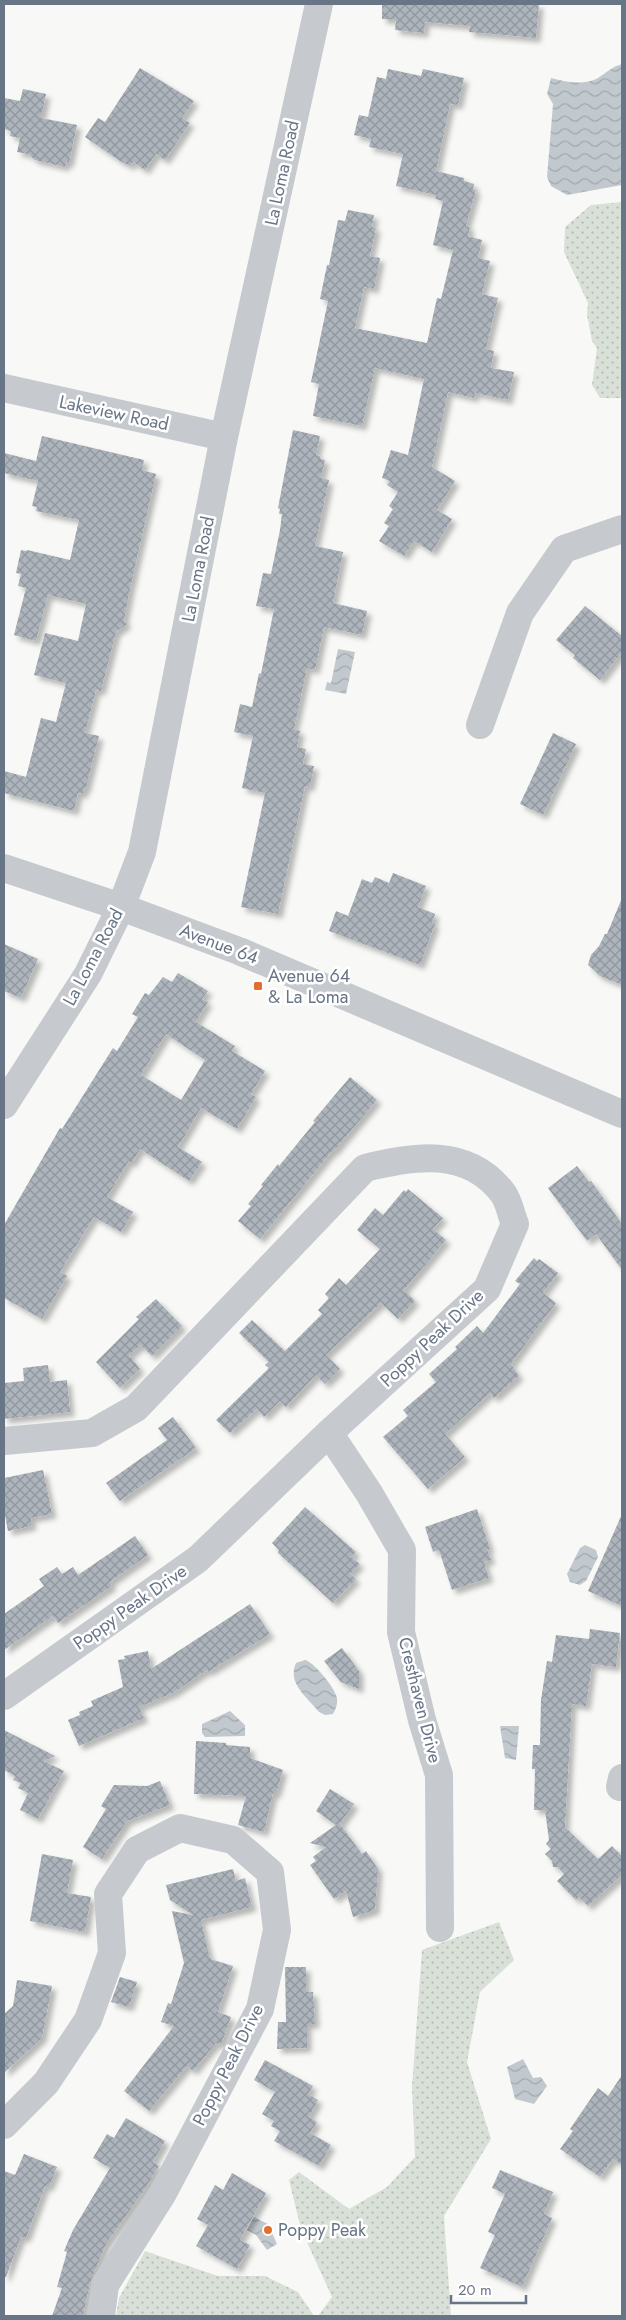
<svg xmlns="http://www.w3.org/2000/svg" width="626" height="2320" viewBox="0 0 626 2320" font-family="Jost,sans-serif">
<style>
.grass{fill:url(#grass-dots)}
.water{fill:url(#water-waves)}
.building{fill:url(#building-cross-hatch);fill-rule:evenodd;filter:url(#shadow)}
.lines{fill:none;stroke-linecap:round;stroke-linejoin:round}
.minor{stroke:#c6c9cd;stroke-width:28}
.poi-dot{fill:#e46e2b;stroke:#fff;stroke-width:2}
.labels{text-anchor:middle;stroke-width:5;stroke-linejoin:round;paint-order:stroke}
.street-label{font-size:18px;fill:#687587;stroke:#fff}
.poi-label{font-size:18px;fill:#687587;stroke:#fff;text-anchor:start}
</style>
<defs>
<pattern id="grass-dots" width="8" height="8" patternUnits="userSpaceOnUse" patternTransform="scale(1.25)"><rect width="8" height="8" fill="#d9e0d7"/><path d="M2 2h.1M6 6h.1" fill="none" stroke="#b4bab4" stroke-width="1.8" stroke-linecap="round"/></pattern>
<pattern id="water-waves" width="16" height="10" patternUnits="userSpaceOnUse" patternTransform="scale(1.25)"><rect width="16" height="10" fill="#c1c9cf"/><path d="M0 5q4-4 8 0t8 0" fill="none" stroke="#a1a8ae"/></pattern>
<pattern id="building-cross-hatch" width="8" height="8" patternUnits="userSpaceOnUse" patternTransform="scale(1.25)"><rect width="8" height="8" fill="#adb4bb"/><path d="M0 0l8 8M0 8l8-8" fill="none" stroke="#91979e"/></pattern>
<filter id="shadow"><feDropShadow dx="4.5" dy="4.5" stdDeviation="2.5" flood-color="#0004"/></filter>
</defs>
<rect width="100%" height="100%" fill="#f8f9f6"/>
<path class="grass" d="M622 202V398H600L592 385 597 348 592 341 587 315 588 303 564 252 565 227 591 205Z
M499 1922 514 1960 480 1992 467 2062 491 2139 444 2216 451 2316H318L332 2297 301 2229 289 2180 299 2172 349 2209 387 2187 415 2157 412 2087 422 1950Z
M145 2251 218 2276H265L298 2292 314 2316H116L119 2298Z"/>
<path class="water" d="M622 64V185L567 195 551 186 547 177 553 104 547 94 551 78C567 82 583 86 598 78 607 72 612 67 622 64Z
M338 649 355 652 346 694 325 690 327 682 331 683Z
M585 1545 596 1550 598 1557 586 1581 580 1585 570 1582 567 1574 580 1548Z
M305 1660C314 1662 333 1686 336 1695 339 1702 336 1708 333 1714L325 1715 319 1712C306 1696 287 1683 296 1663Z
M230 1711 245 1725V1736L205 1737 202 1733V1724Z
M500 1726H519L516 1760 505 1758Z
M523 2059 533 2078 541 2077 547 2086 534 2104 515 2099 507 2067Z
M254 2217 268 2224 277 2244 267 2250 256 2235 247 2230Z"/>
<path class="building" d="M382 4H539L536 38 469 32 470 26 425 22 424 33 395 30 396 20 382 19Z
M140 68 194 101 182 118 190 123 165 160 156 154 145 170 133 162 130 166 120 161 85 137 98 118 105 122Z
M388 69 421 76 423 69 464 78 458 105 450 104 436 171 464 178V181L474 184 473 189 476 190 466 226 470 227 468 236 482 240 478 258 490 261 482 294 498 298 486 349 494 351 491 368 514 372 508 400 475 393 474 398 448 392 432 467 455 481 437 510 452 519 432 552 414 541 404 556 379 541 389 526 384 523 393 509 389 506 398 492 387 485 390 481 382 478 391 450 408 455 424 379 375 368 362 426 313 416 319 384 311 382 328 301 320 299 327 265H329L338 220 345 221 348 210 374 215 372 227 376 228 370 256 380 258 374 289 364 287 355 328 427 343 437 298 441 299 453 250 433 245 443 201 435 199 436 195 396 186 403 154 369 147 371 139 354 135 359 115 368 117 377 77 386 79Z
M23 89 46 94 41 118 77 125 69 163 66 162 65 167 35 160 28 154 17 152 20 138 10 136 11 131 4 129V98L20 101Z
M293 430 320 436 316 455 320 456V459L325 460 321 478 329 480 315 546 343 552 333 603 367 611 362 635 324 627 315 670 307 668 294 729 300 731 297 747 306 749 303 764 314 766 310 787 305 786 278 914 241 907 265 793 242 788 253 736 234 732 240 704 252 707 259 673 261 674 274 609 256 606 263 573 271 574 280 530 282 514H279L280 509 278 508Z
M42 436 144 460 142 470 156 474 130 589 124 620 127 624 116 632 101 691 96 690 85 733 99 736 86 788H85L83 794 78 793 74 811 4 793V771L26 777 41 718 56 722 66 683 34 675 45 633 78 641 86 604 48 595 36 641 14 635 26 588 18 586 21 574 16 573 21 550 26 551 27 550 70 560 79 520 36 511 37 507 32 506 38 481 4 473V453L36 461Z
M585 606 622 636V652L600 680 573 658 575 655 556 640Z
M553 733 576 744 543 815 520 804Z
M393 873 426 886 418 907 435 914 432 923 435 924 420 965 329 931 336 911 348 916 362 879 372 883 375 877 389 883Z
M622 898V985L600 976 588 965 591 955 599 946 605 934H607Z
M4 944 38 959 21 998 4 991Z
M178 973 208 991 202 999 208 1002 196 1022 235 1046 232 1051 265 1071 251 1094 256 1097 237 1129 201 1108 178 1147 202 1162 189 1181 140 1149 132 1163 129 1161 107 1197 133 1212 121 1232 94 1217 60 1272 67 1276 42 1319 4 1298V1225L60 1128 62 1129 113 1048 117 1051 138 1017 132 1014 145 993 149 995 163 977 172 982ZM166 1034 205 1060 181 1100 141 1075Z
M350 1077 377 1100 333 1152 332 1151 260 1239 238 1221 251 1206 248 1204 263 1186 261 1185 278 1164 279 1166 315 1122 313 1121Z
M577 1166 589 1182 591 1181 622 1224V1270L596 1234 587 1241 548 1188Z
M408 1189 443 1218 433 1229 446 1240 404 1290 415 1301 398 1319 381 1303 326 1355 340 1369 325 1384 316 1375 286 1407 280 1401 264 1417 257 1409 230 1433 216 1420 269 1368 265 1365 269 1362 239 1333 252 1320 285 1351 322 1314 318 1310 329 1298 325 1294 339 1278 346 1285 380 1249 357 1230 375 1208 383 1215 404 1190 406 1192Z
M534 1258 537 1261 539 1259 558 1273 543 1293 556 1303 511 1364 519 1376 494 1398 490 1393 445 1434 465 1457 428 1489 383 1437 408 1416 403 1410 436 1382 429 1374 457 1349 455 1347 477 1326 483 1333 520 1284 515 1281Z
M156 1299 182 1326 152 1356 141 1345 129 1355 140 1369 120 1388 96 1362 139 1319 136 1317Z
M48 1365 50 1382 67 1380 70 1412 4 1419V1383L24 1381 23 1368Z
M173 1417 196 1448 120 1501 106 1483 167 1440 158 1428Z
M43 1470 52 1514 31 1518 32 1526 8 1531 4 1510V1478Z
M305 1507 356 1552 351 1557 360 1564 350 1574 356 1579 333 1603 278 1553 279 1550 272 1543Z
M477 1509 490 1549H487L491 1560 484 1562 489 1578 452 1590 439 1550 433 1552 425 1527Z
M622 1514V1606L588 1591Z
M135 1536 148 1555 110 1582 112 1586 58 1623 53 1616 4 1650V1614L44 1586 39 1579 57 1567 62 1574 73 1567 78 1575Z
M250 1604 270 1634 208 1672 207 1670 173 1693 139 1707 144 1718 79 1746 68 1720 80 1715 79 1712 93 1706 91 1701 123 1687 118 1660 125 1659 124 1656 148 1651 151 1669Z
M590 1629 620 1633 616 1667 592 1664 586 1706 572 1704 565 1827 598 1859 612 1846 622 1856V1875L588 1906 579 1897 576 1900 557 1881 564 1874 558 1867H553L552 1861 545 1854 551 1849 546 1844 549 1840 545 1810H534L535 1769H532L533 1745H540L541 1700 547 1661 552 1662 556 1635 589 1639Z
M342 1648 359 1671V1689L341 1682 324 1661Z
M4 1730 55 1756 44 1761 64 1771 38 1819 20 1810 28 1793 18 1788 21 1783 13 1780 15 1776 4 1770Z
M196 1741 226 1743V1745L250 1747V1758L283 1770 276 1794 273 1793 264 1832 238 1825 246 1796 194 1794Z
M160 1781 170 1805 127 1821 102 1859 83 1847 106 1809 101 1806 114 1785 147 1786Z
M330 1789 354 1804 340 1824 362 1854 366 1851 378 1869 375 1910 353 1917 346 1891 334 1899 310 1865 316 1861 313 1857 326 1847 310 1843 336 1825 316 1811Z
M42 1854 73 1860 67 1893 91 1897 85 1932 30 1921Z
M233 1869 236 1881 245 1878 252 1907 201 1920 210 1959 233 1966 218 2012 231 2017 221 2045 216 2043 193 2071 187 2066 149 2111 124 2091 174 2026 161 2022 168 2003 171 2004 184 1963 172 1911 193 1915 170 1900 166 1885Z
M285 1967H306V1992H313L315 2024H307V2048L277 2049 278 2022H286Z
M120 1977 137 1982 129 2007 111 2002Z
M17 1980 52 1986 42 2038 4 2073V2014L13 2006Z
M265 2060 313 2086 308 2094 318 2100 309 2117 317 2122 310 2133 331 2145 319 2166 274 2141 280 2131 271 2126 274 2121 262 2114 275 2092 254 2080Z
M622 2075V2165L613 2159 600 2177 560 2149 573 2131 570 2129 598 2088 608 2096Z
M126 2118 165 2141 153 2162 159 2166 145 2189 106 2244 90 2283 83 2316H52L62 2288 57 2287 67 2252 64 2251 73 2230 110 2168 93 2158 107 2134 114 2138Z
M24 2154 57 2167 49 2187 45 2186 26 2238 21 2237 6 2277H4V2171L15 2175Z
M500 2170 553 2192 544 2214 552 2218 522 2287 480 2268 495 2235 488 2232 505 2194 492 2188Z
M232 2173 266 2193 240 2240 250 2245 237 2269 196 2246 208 2225 197 2219 215 2185 223 2190Z"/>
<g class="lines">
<path class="minor" d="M4 388 224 437
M480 725 520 613 564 549 622 529
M4 868 121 907 239 951 622 1114
M4 1105 88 974 121 907 142 852 224 437 319 4
M329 1433 369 1493 402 1550 401 1632 422 1720 439 1775 440 1928
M4 1441 92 1433 136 1408 365 1168C413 1156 467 1147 502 1192 509 1200 511 1215 515 1224L487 1289 329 1433 198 1559 4 1696
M620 1787 622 1778
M4 2125 46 2083 88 2020 112 1953 108 1894 137 1850 180 1828 233 1840 270 1872 277 1930 260 2009 163 2193 105 2285 101 2316"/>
</g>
<g class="poi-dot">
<rect x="253" y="981" width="10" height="10" rx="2.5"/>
<circle cx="268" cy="2230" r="5"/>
</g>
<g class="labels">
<g class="street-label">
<text transform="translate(282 173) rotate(-78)" y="6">La Loma Road</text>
<text transform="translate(114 413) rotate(12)" y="6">Lakeview Road</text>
<text transform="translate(198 569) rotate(-79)" y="6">La Loma Road</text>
<text transform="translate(219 944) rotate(21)" y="6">Avenue 64</text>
<text transform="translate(93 957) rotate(-62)" y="6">La Loma Road</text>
<text transform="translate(432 1338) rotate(-43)" y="6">Poppy Peak Drive</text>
<text transform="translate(130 1607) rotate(-35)" y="6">Poppy Peak Drive</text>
<text transform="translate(420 1700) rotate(76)" y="6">Cresthaven Drive</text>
<text transform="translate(228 2065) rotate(-63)" y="6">Poppy Peak Drive</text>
</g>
<g class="poi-label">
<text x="268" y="982">Avenue 64<tspan x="268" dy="21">&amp; La Loma</tspan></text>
<text x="278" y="2236">Poppy Peak</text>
</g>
</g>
<rect width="626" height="2320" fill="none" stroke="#687587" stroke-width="10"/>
<path d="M451 2295v8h75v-8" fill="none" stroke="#687587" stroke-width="2.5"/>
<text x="458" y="2295" font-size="15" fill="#687587" stroke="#ffffff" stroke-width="4" paint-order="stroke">20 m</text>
</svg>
